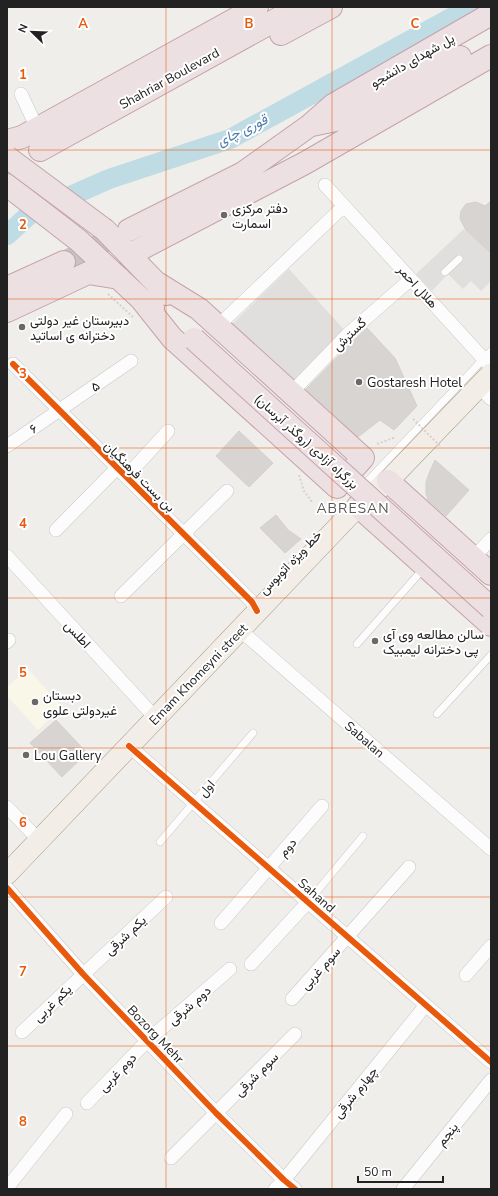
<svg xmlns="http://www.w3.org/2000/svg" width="498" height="1196" viewBox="0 0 498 1196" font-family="'Nunito Sans',Vazirmatn,sans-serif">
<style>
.education{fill:#f8f7e8}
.parking{fill:#e0dfde}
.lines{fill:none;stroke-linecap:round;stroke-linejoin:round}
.river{stroke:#bfdbe3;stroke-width:20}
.building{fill:#d7d4d2;stroke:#d3d0cc}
.highway-tunnel{stroke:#c7c5c3;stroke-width:22;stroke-dasharray:22 11;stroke-linecap:butt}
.lane-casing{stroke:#c9c8c7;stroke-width:8}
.street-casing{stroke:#c9c8c7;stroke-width:14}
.primary-casing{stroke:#a79c86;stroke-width:22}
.highway-casing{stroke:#c5a2ac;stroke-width:24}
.path{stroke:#dccecd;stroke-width:2;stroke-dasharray:2 2;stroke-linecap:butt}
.lane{stroke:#fdfcfc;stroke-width:7}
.street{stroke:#fdfcfc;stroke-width:13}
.primary{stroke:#f3ede7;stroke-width:21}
.highway{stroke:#ece0e2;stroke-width:22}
.highway-bridge-casing{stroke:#c5a2ac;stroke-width:24;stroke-linecap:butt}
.path-bridge{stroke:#dccecd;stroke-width:2;stroke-dasharray:2 2;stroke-linecap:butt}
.highway-bridge{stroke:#ece0e2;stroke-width:22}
.cycleway-casing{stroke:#fff;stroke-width:8}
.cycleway{stroke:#e8590c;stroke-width:6}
.grid{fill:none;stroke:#e8590c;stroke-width:1;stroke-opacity:0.55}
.poi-dot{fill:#6a6968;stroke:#fff;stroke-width:1.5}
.labels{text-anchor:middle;stroke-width:4;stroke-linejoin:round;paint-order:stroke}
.street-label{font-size:13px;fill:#222;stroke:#fff}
.poi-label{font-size:13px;fill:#222;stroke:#fff;text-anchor:start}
.water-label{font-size:14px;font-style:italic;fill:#4a7aab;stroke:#fff}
.neighbourhood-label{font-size:14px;letter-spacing:1px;fill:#555;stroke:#fff}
.grid-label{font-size:13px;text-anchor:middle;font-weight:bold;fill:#e8590c;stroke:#fff;stroke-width:4;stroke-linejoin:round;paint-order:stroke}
</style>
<rect width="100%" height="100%" fill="#f0eeeb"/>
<path class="education" d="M28 669 62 707 38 730 7 696V687Z"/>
<path class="parking" d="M464 229 491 252V281L481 291 471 281 463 289 448 274 432 291 416 274Z
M289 269 348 334 292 388 227 329Z"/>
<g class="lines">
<path class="river" d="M7 235 30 214 109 179 230 139 471 7"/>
</g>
<path class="building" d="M491 201V253L466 230 460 219 461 211 466 204 476 202 485 206Z
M367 328 395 358 417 406 394 430 380 420 358 437 306 389 354 340Z
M239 431 273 463 249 487 216 456Z
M435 460 469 490 446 516 428 500 426 493V482L430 471Z
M276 515 288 530 301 539 285 553 260 528Z
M56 720 87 753 62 777 30 743Z"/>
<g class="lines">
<path class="highway-tunnel" d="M64 262 129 230"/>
<defs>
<path id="lane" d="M445 272 459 259
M362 487 491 351
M357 644 424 568
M437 714 491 655
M160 842 253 733
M308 902 363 836"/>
<path id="street" d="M21 94 37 128
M325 185 491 367
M218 326 344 206
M13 364 252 602 257 611
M479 387 491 399
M291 393 348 334 411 279
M7 446 131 361
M126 477 168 431
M56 530 117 468
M7 556 150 712 155 719
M473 558 491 539
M121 596 227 491
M240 630 491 849
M7 642 9 640
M129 746 491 1062
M7 807 39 840
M7 888 83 974 216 1113 284 1180 295 1189
M221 923 322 806
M251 964 308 902
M466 975 491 946
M292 999 409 867
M22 1032 166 897
M87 1103 147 1041 230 969
M171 1158 295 1034
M7 1188 66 1114
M275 1189 284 1180 426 1005
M403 1189 491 1080"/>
<path id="primary" d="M7 874 358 506 388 481 491 374"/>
<path id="highway" d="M281 34 331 7
M312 125 345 118 460 57
M7 141 22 137 257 7
M40 150 299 7
M7 185 78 240 141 299 153 308
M105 230 167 294
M129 230 243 173 309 126 333 105 491 14
M129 255 305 163 491 56
M157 283 199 309 363 458 337 487 294 448
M7 288 64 262
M141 299 172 338 294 448 303 452 307 453
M7 311 88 273 119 278
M388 481 491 574
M358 506 491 625"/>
</defs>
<use href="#lane" class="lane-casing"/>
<use href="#street" class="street-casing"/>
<use href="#primary" class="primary-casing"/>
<use href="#highway" class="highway-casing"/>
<path class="path" d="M108 294 133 317
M377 444 396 437
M299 475 304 491 312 502"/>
<use href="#lane" class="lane"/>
<use href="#street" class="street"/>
<use href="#primary" class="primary"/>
<use href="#highway" class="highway"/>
<defs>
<path id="highway-bridge" d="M7 157 105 230
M194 339 491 608"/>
</defs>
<use href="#highway-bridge" class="highway-bridge-casing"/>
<path class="path-bridge" d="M413 419 440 446"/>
<use href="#highway-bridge" class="highway-bridge"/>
<defs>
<path id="cycleway" d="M13 364 252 602 257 611
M129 746 491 1062
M7 888 83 974 216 1113 284 1180 295 1189"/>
</defs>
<use href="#cycleway" class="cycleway-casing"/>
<use href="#cycleway" class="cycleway"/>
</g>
<path class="grid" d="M166 7V1189M332 7V1189M7 150H491M7 299H491M7 448H491M7 598H491M7 748H491M7 897H491M7 1046H491"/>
<g class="poi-dot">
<circle cx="224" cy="215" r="4"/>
<circle cx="22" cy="327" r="4"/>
<circle cx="359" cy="382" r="4"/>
<circle cx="375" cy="641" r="4"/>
<circle cx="35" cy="702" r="4"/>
<circle cx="26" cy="755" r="4"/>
</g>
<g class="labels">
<g class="street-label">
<text transform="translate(412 60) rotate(-30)" y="5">پل شهدای دانشجو</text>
<text transform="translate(169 78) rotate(-29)" y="5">Shahriar Boulevard</text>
<text transform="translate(418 286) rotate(48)" y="5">هلال احمر</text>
<text transform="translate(349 334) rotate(-44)" y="5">گسترش</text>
<text transform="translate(95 386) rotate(-34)" y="5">۵</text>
<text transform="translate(33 428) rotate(-34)" y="5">۶</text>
<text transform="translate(307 441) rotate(42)" y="5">بزرگراه آزادی (روگذر آبرسان)</text>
<text transform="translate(140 476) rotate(45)" y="5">بن بست فرهنگیان</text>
<text transform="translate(290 562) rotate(-46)" y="5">خط ویژه اتوبوس</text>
<text transform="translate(78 634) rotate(47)" y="5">اطلس</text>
<text transform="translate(198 674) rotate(-46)" y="5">Emam Khomeyni street</text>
<text transform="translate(365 739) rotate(41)" y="5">Sabalan</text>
<text transform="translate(206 788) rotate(-49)" y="5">اول</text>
<text transform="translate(287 847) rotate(-49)" y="5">دوم</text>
<text transform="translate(317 895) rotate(41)" y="5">Sahand</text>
<text transform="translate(125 935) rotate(-43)" y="5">یکم شرقی</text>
<text transform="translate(320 968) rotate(-48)" y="5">سوم غربی</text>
<text transform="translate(52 1003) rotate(-44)" y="5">یکم غربی</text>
<text transform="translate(189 1005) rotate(-41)" y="5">دوم شرقی</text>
<text transform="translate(156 1034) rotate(46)" y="5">Bozorg Mehr</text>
<text transform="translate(117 1072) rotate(-46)" y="5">دوم غربی</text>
<text transform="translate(256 1074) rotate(-45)" y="5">سوم شرقی</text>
<text transform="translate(355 1092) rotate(-51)" y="5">چهارم شرقی</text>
<text transform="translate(447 1134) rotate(-51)" y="5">پنجم</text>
</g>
<g class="poi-label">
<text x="232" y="213">دفتر مرکزی<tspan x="232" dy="15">اسمارت</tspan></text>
<text x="30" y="325">دبیرستان غیر دولتی<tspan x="30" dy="15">دخترانه ی اساتید</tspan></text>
<text x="367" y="387">Gostaresh Hotel</text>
<text x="383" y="639">سالن مطالعه وی آی<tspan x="383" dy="15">پی دخترانه لیمبیک</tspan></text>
<text x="43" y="700">دبستان<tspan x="43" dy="15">غیردولتی علوی</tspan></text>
<text x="34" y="760">Lou Gallery</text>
</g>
<g class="water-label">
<text transform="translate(242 130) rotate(-26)" y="5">قوری چای</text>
</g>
<g class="neighbourhood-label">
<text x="353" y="513">ABRESAN</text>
</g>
</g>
<g class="grid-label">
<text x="83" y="28">A</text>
<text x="249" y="28">B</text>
<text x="415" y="28">C</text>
<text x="23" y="79">1</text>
<text x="23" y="229">2</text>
<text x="23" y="378">3</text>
<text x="23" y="528">4</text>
<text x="23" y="677">5</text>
<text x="23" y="827">6</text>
<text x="23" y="976">7</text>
<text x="23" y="1126">8</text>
</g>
<rect width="498" height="1196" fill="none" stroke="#222222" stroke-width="16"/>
<g transform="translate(32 32) rotate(293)" stroke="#ffffff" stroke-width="3" paint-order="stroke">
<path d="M0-3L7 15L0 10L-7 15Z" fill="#222222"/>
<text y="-6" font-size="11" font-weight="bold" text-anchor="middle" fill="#222222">N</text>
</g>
<path d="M358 1176v6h85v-6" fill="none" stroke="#222222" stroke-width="2"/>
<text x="364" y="1176" font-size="12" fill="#222222" stroke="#ffffff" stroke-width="3" paint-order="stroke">50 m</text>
</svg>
